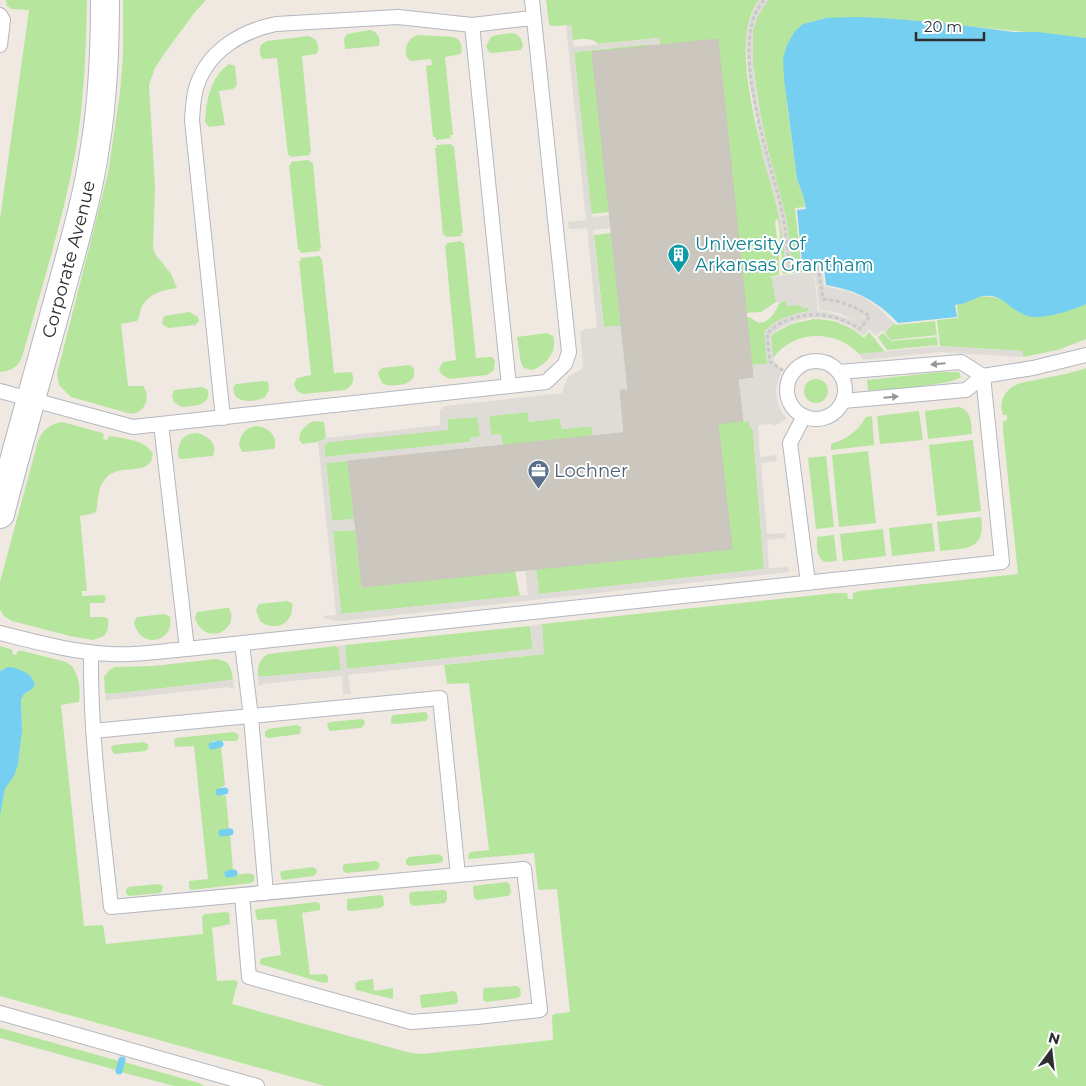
<svg xmlns="http://www.w3.org/2000/svg" width="1086" height="1086" viewBox="0 0 1086 1086" font-family="Montserrat,sans-serif">
<style>
.green{fill:#b6e59e}
.plaza{fill:#dfdcd8;fill-rule:evenodd}
.water{fill:#75cff0}
.lines{fill:none;stroke-linecap:round;stroke-linejoin:round}
.stream{stroke:#75cff0;stroke-width:7}
.building{fill:#cbc7bf;stroke:#cbc5ba}
.lane-casing{stroke:#b4b7c1;stroke-width:16}
.street-casing{stroke:#b4b7c1;stroke-width:30}
.path{stroke:#c9c9c9;stroke-width:3;stroke-dasharray:4 2.5;stroke-linecap:butt}
.lane{stroke:#fff;stroke-width:14}
.street{stroke:#fff;stroke-width:28}
.oneway{fill:#969696}
.labels{text-anchor:middle;stroke-width:4;stroke-linejoin:round;paint-order:stroke}
.culture-label{font-size:18px;fill:#0d838f;stroke:#fff;text-anchor:start}
.street-label{font-size:18px;fill:#2e2e2e;stroke:#fff}
.service-label{font-size:18px;fill:#4e5e75;stroke:#fff;text-anchor:start}
</style>
<rect width="100%" height="100%" fill="#efe9e1"/>
<path class="green" d="M6 0H87C86 52 84 104 75 155 62 223 41 290 22 357 18 367 11 371 0 372V219L29 10 12 9 7 6Z
M123 0H206L195 12 164 54 155 68 149 85 155 187 153 248 156 255 171 274 177 288C163 290 150 293 142 306 140 311 140 316 137 321L121 324 128 386H143C151 397 146 412 131 414L71 397 59 385 57 374 108 173 120 93 123 54Z
M546 0H759C725 43 766 158 777 208 782 229 784 251 787 272L815 269 818 288 814 270 783 274 779 224 777 218 775 222 779 255V275L768 277H772L776 302 761 312 746 313 718 39 660 45 659 38 598 44C592 37 582 39 573 40L571 25 551 26 549 24Z
M768 0H1086V38L883 18H826L803 24 787 104 797 179 803 195 805 207 795 208 801 264 792 265 786 217 770 158 761 119 753 65V31L757 17Z
M370 30C378 32 381 39 379 46L345 49 344 39 347 34Z
M513 33C520 35 522 40 523 46L521 50 492 53 489 52 486 46 491 37 496 35Z
M418 35 453 37C461 39 463 47 461 54L445 57 453 135H450L451 138 436 140V137H433L426 66 432 65 431 59 410 61 406 56C405 46 408 38 418 35Z
M309 36 316 40 319 49 316 54 302 56 311 152 309 153 310 155 290 157V155H288L277 58 263 59C259 55 259 50 261 45L267 41Z
M650 44 609 212 591 214 574 52Z
M229 64 235 66 237 85 233 89 219 91 225 125 209 127 205 122C206 101 211 76 229 64Z
M451 144 452 146H454L463 233H461V236L446 237V235H443L435 148H437L436 145Z
M308 160 313 163 321 249H319L320 251 301 253 300 250H298L289 165H291V162Z
M611 233 621 326 604 327 594 235Z
M462 241V243H464L476 358 492 357 495 360 494 370 487 375 449 379 441 374 439 368 443 362 456 360 445 245H447V243Z
M320 256 321 259H322L334 373 351 372C356 379 352 387 345 390L303 394 297 391 294 384 297 378 311 375 299 261H301V258Z
M977 296 993 297 1056 314 1086 304V339L1058 350 1023 357V351L940 346 937 320 958 318 957 305Z
M786 301 808 308 809 311 799 313 771 325 767 364 751 365 747 317C752 317 753 320 757 322 769 326 776 310 780 302Z
M189 312 198 317 199 321 195 325 168 328 162 324 163 318 165 316Z
M814 319C833 319 850 325 864 338L869 332 885 352 859 354C835 329 794 330 773 358L771 336 773 334 791 324Z
M935 321 937 335 891 340 885 333 894 323 896 325Z
M547 333 553 336C558 351 547 364 533 370L524 368 521 363 517 337Z
M883 333 891 341 937 337 938 345 887 350 878 337Z
M410 365 414 369C417 385 398 386 386 385L382 383 378 373 382 368Z
M1086 368V1086H325L0 996V816L5 789 14 776 18 765 22 731 21 700 24 694 32 689 35 684C31 670 15 671 3 669L0 671V646L13 650 12 654 16 655 18 651H23L66 662C79 668 81 689 79 702L61 705 84 926 103 925 106 944 203 934 202 916 205 914 226 912 229 913 230 924 212 928 217 981 235 980 238 982 232 1004 411 1053 422 1054 553 1040 552 1016 554 1014 570 1012 557 889 540 890 538 889 534 853 469 859 468 856 470 852 489 850 469 683 447 684 444 665 543 654 542 624 836 593H847L848 599H853V593L859 591 1018 574 1003 430V421L1007 420V415H1003C999 404 1003 392 1014 386 1021 382 1029 381 1037 380 1053 376 1070 374 1086 368Z
M941 372H959L961 377C950 386 885 389 868 391L867 380Z
M804 391a12 12 0 1 1 24 0a12 12 0 1 1-24 0Z
M263 381 268 382 269 390 265 397C256 402 242 403 235 396L233 388 236 384Z
M202 387 208 390C211 407 193 406 181 407L174 402 172 395 174 390Z
M959 407C972 411 971 423 972 434L928 439 925 411Z
M919 411 923 440 880 444 877 416Z
M528 412 529 422 560 418 562 429 592 426 593 436 503 445 491 435 489 416Z
M872 416 874 445 831 450V444C847 439 858 431 866 417Z
M478 417 480 436 470 442 325 457 324 446 329 442 448 429 447 419Z
M314 421 324 422 326 438 318 442 302 444 299 439C300 430 306 424 314 421Z
M749 421 751 428 753 430 764 569 539 594 536 569 731 549 718 423Z
M62 422 99 432 104 434 103 439 107 440 109 436C123 438 146 440 153 454L151 462C137 477 112 459 100 488 97 496 98 504 96 512L91 514 80 516 87 591H82V596L104 595 106 598 104 603H90V617H105L108 619C109 625 108 631 104 636L93 640 70 636 12 621 4 616 0 610V582L38 441C42 430 50 424 62 422Z
M256 426C268 427 279 436 274 449L242 452 239 444C241 434 245 428 256 426Z
M195 433C207 434 218 443 213 456L181 459 178 457C178 443 181 435 195 433Z
M973 440 981 511 937 516 929 445Z
M868 451 876 523 839 527 832 455Z
M826 456 834 527 816 529 808 458Z
M348 461 354 519 332 521 326 463Z
M981 517C986 551 966 548 940 551L937 522Z
M932 523 935 551 892 556 889 528Z
M883 529 886 556 843 561 840 534Z
M355 530 362 587 515 571 520 596 341 614 333 531Z
M834 535 837 561 824 562C816 555 817 547 817 537Z
M287 601 292 603C295 623 275 633 260 621L256 610 259 604Z
M226 608H229C241 631 204 647 195 618L197 612Z
M165 614 170 617C175 642 140 651 134 622L137 617Z
M530 626 533 649 347 669 345 645Z
M336 646 339 650 341 670 258 677C258 666 258 660 268 654Z
M216 659 227 662 231 669 233 680 111 694 105 693 104 677 109 670 115 667 153 666Z
M425 712 427 713 428 718 426 721 394 724 391 723V719L393 715Z
M361 719 364 720 365 724 361 728 330 731 328 728 327 724 330 722Z
M297 725 301 727 300 734 268 738 265 736V732L268 729Z
M234 732 239 735 237 741H213L210 744 214 747H221L225 785 220 788V795L226 796 229 829 225 831 222 833 230 835 233 870 228 874C236 877 246 871 254 875V881L251 883 191 890 189 888V881L208 879 194 746 175 747 174 740 176 738Z
M143 742 148 744V749L145 751 114 754 112 751 111 747 114 745Z
M439 854 443 857V861L440 863 409 866 406 864V860L409 857Z
M376 861 379 863 380 866 377 870 346 873 343 871V866L345 864Z
M313 867 317 870 316 874 313 876 282 880 280 873 282 871Z
M507 882 510 885 511 893 508 896 477 900 474 898 473 886Z
M158 884 163 886 162 891 160 893 129 896 126 894V890L128 887Z
M444 890 447 892V900L445 903 413 906 410 904 409 894 411 892Z
M380 895 383 896 384 905 381 908 350 911 347 910V899Z
M316 902 320 904V910L302 913 310 975 326 974 328 977V982L323 983 260 964V960L262 958 281 955 276 919 257 920 255 911 257 909Z
M373 979 374 991 393 988V999L356 990 355 984 358 981Z
M517 986 520 988 521 995 518 998 486 1002 483 1000V990L484 988Z
M454 991 457 994 458 1002 456 1004 422 1008 421 1006 420 995Z
M0 1028 119 1061 116 1070 0 1038Z
M124 1062 199 1083 204 1086H174L121 1072Z"/>
<path class="plaza" d="M759 0H768L757 17 753 31V65L758 103 770 158 786 217 792 265 821 262 824 286 847 291 864 298 879 308 894 323 885 333 883 330 876 336 869 329 864 336 850 326 836 320 822 318H809L792 322 777 330 771 335 773 358 781 371 776 389 777 401 782 413 787 419 773 426 771 424 758 425 760 457 776 455 777 461 761 463 767 534 785 533V538L767 540 769 568 788 567 789 572 343 621H335L323 618V616L336 615 318 442 326 438 440 425V410L445 406 562 393 564 386 569 376 583 368 580 332 585 329 597 328 587 228 569 229 568 222 586 220 566 25H571L574 47 659 38 660 45 650 46 649 44 574 52 592 217 610 215 611 228 593 230 604 327 621 326 628 390H620L624 433 593 436 591 426 562 429 560 418 529 422 528 412 489 416 491 435 501 434 503 445 326 463 332 521 354 519 355 530 333 531 341 614 528 595 525 570 536 569 539 594 764 569 753 430 749 425V421H743L738 379 751 365 767 364 764 331 777 321 792 315 809 311 808 308H802L801 305 787 306 786 301 776 302 772 277 814 271 818 311 827 312 857 321 838 313 819 310 815 269 787 272 778 209 763 158 748 72 746 39 747 28 753 11ZM477 417 480 436 470 438V442L325 457 324 446 329 442 448 430 447 419Z
M940 346 1023 351V357L940 352 863 360 859 354Z
M542 624 544 654 348 675 351 694 343 695 342 676 263 684 259 686 258 677 341 670 339 650 336 646 345 645 347 669 533 649 530 626Z
M233 680 234 689 228 687 109 700 106 702 105 693 111 694Z"/>
<path class="water" d="M854 17 883 18 944 23 1014 32H1038L1086 38V304C1074 310 1047 318 1033 317 1029 317 1022 314 1019 312 1009 307 1003 298 992 296 976 294 970 304 955 305L957 317 898 323C878 301 856 290 826 285L823 260 802 262 797 210 806 209 803 195 797 179 784 78 783 59 787 45 795 31 803 24 826 18Z
M8 667C19 668 32 673 35 684L32 689 24 694 21 700 22 731 18 765 14 776 5 789 0 816V671Z"/>
<g class="lines">
<path class="stream" d="M212 746 220 744
M219 792 225 791
M222 833 230 832
M228 874 234 873
M119 1071 122 1060"/>
</g>
<path class="building" d="M718 39 753 377 738 379 743 421 624 433 620 390H628L592 52Z
M718 423 732 549 362 587 348 461Z"/>
<g class="lines">
<defs>
<path id="lane" d="M0 15 3 20 0 45
M472 25 509 386
M787 390a29 29 0 1 1 58 0a29 29 0 1 1-58 0Z
M839 372 961 362 983 376 966 390 843 401
M0 391 133 427 546 382 565 364 569 352 532 0
M804 416 790 443 808 583
M223 418 192 120C193 108 193 96 197 85 209 50 242 31 276 24L398 17 472 25 532 18
M0 633C36 642 72 652 110 654 135 656 161 651 187 649L161 424
M242 644 251 717 266 893
M187 649 1002 562 983 376 1033 368 1086 355
M91 653C90 738 102 822 111 907L524 869 540 1010 477 1017 411 1022 249 977 242 895
M93 731 440 698 458 875
M0 1013 257 1086"/>
<g id="street">
<path id="s1" d="M0 514C19 440 40 368 60 294 73 246 88 197 95 147 103 99 105 49 105 0"/>
</g>
</defs>
<use href="#lane" class="lane-casing"/>
<use href="#street" class="street-casing"/>
<path class="path" d="M764 0C726 40 771 162 782 211 786 230 787 250 790 269L818 266 823 299C841 301 854 306 870 316L860 329C835 313 810 310 783 322 777 325 771 329 767 334L770 362 791 376"/>
<use href="#lane" class="lane"/>
<use href="#street" class="street"/>
</g>
<defs><path id="oneway-solid" d="M-6-.8H1V-3.2L6.5 0L1 3.2V.8H-6Z" transform="scale(1.25)"/></defs>
<g class="oneway">
<use href="#oneway-solid" transform="translate(938 364) rotate(175)"/>
<use href="#oneway-solid" transform="translate(891 397) rotate(-5)"/>
</g>
<defs>
<symbol id="building-pin" viewBox="-11 -11 22 30"><path d="M0 17L-7.5 6A9.5 9.5 0 1 1 7.5 6Z" fill="#0f9aa8" stroke="#fff"/><path d="M-4-6H4V6H1V3H-1V6H-4ZM-2.5-4.3h1.7v1.8h-1.7ZM.8-4.3h1.7v1.8H.8ZM-2.5-1h1.7V.8h-1.7ZM.8-1h1.7V.8H.8Z" fill="#fff"/></symbol>
<symbol id="office-pin" viewBox="-11 -11 22 30"><path d="M0 17L-7.5 6A9.5 9.5 0 1 1 7.5 6Z" fill="#5c6f8a" stroke="#fff"/><path d="M-6-3h4V-5.5h4V-3h4V5H-6ZM-1-4.5V-3h2v-1.5ZM-6 0V1H6V0Z" fill="#fff"/></symbol>
</defs>
<g fill-rule="evenodd">
<use href="#building-pin" x="666" y="242" width="25" height="34"/>
<use href="#office-pin" x="526" y="458" width="25" height="34"/>
</g>
<g class="labels">
<g class="culture-label">
<text x="695" y="250">University of<tspan x="695" dy="21">Arkansas Grantham</tspan></text>
</g>
<g class="street-label">
<text dy="6" stroke="none"><textPath href="#s1" startOffset="264">Corporate Avenue</textPath></text>
</g>
<g class="service-label">
<text x="554" y="477">Lochner</text>
</g>
</g>
<g transform="translate(1051 1051) rotate(15)" stroke="#ffffff" stroke-width="4" paint-order="stroke">
<path d="M0-4L9 19L0 12L-9 19Z" fill="#2e2e2e"/>
<text y="-8" font-size="14" font-weight="bold" text-anchor="middle" fill="#2e2e2e">N</text>
</g>
<path d="M916 32v8h68v-8" fill="none" stroke="#2e2e2e" stroke-width="2.5"/>
<text x="924" y="32" font-size="15" fill="#2e2e2e" stroke="#ffffff" stroke-width="4" paint-order="stroke">20 m</text>
</svg>
